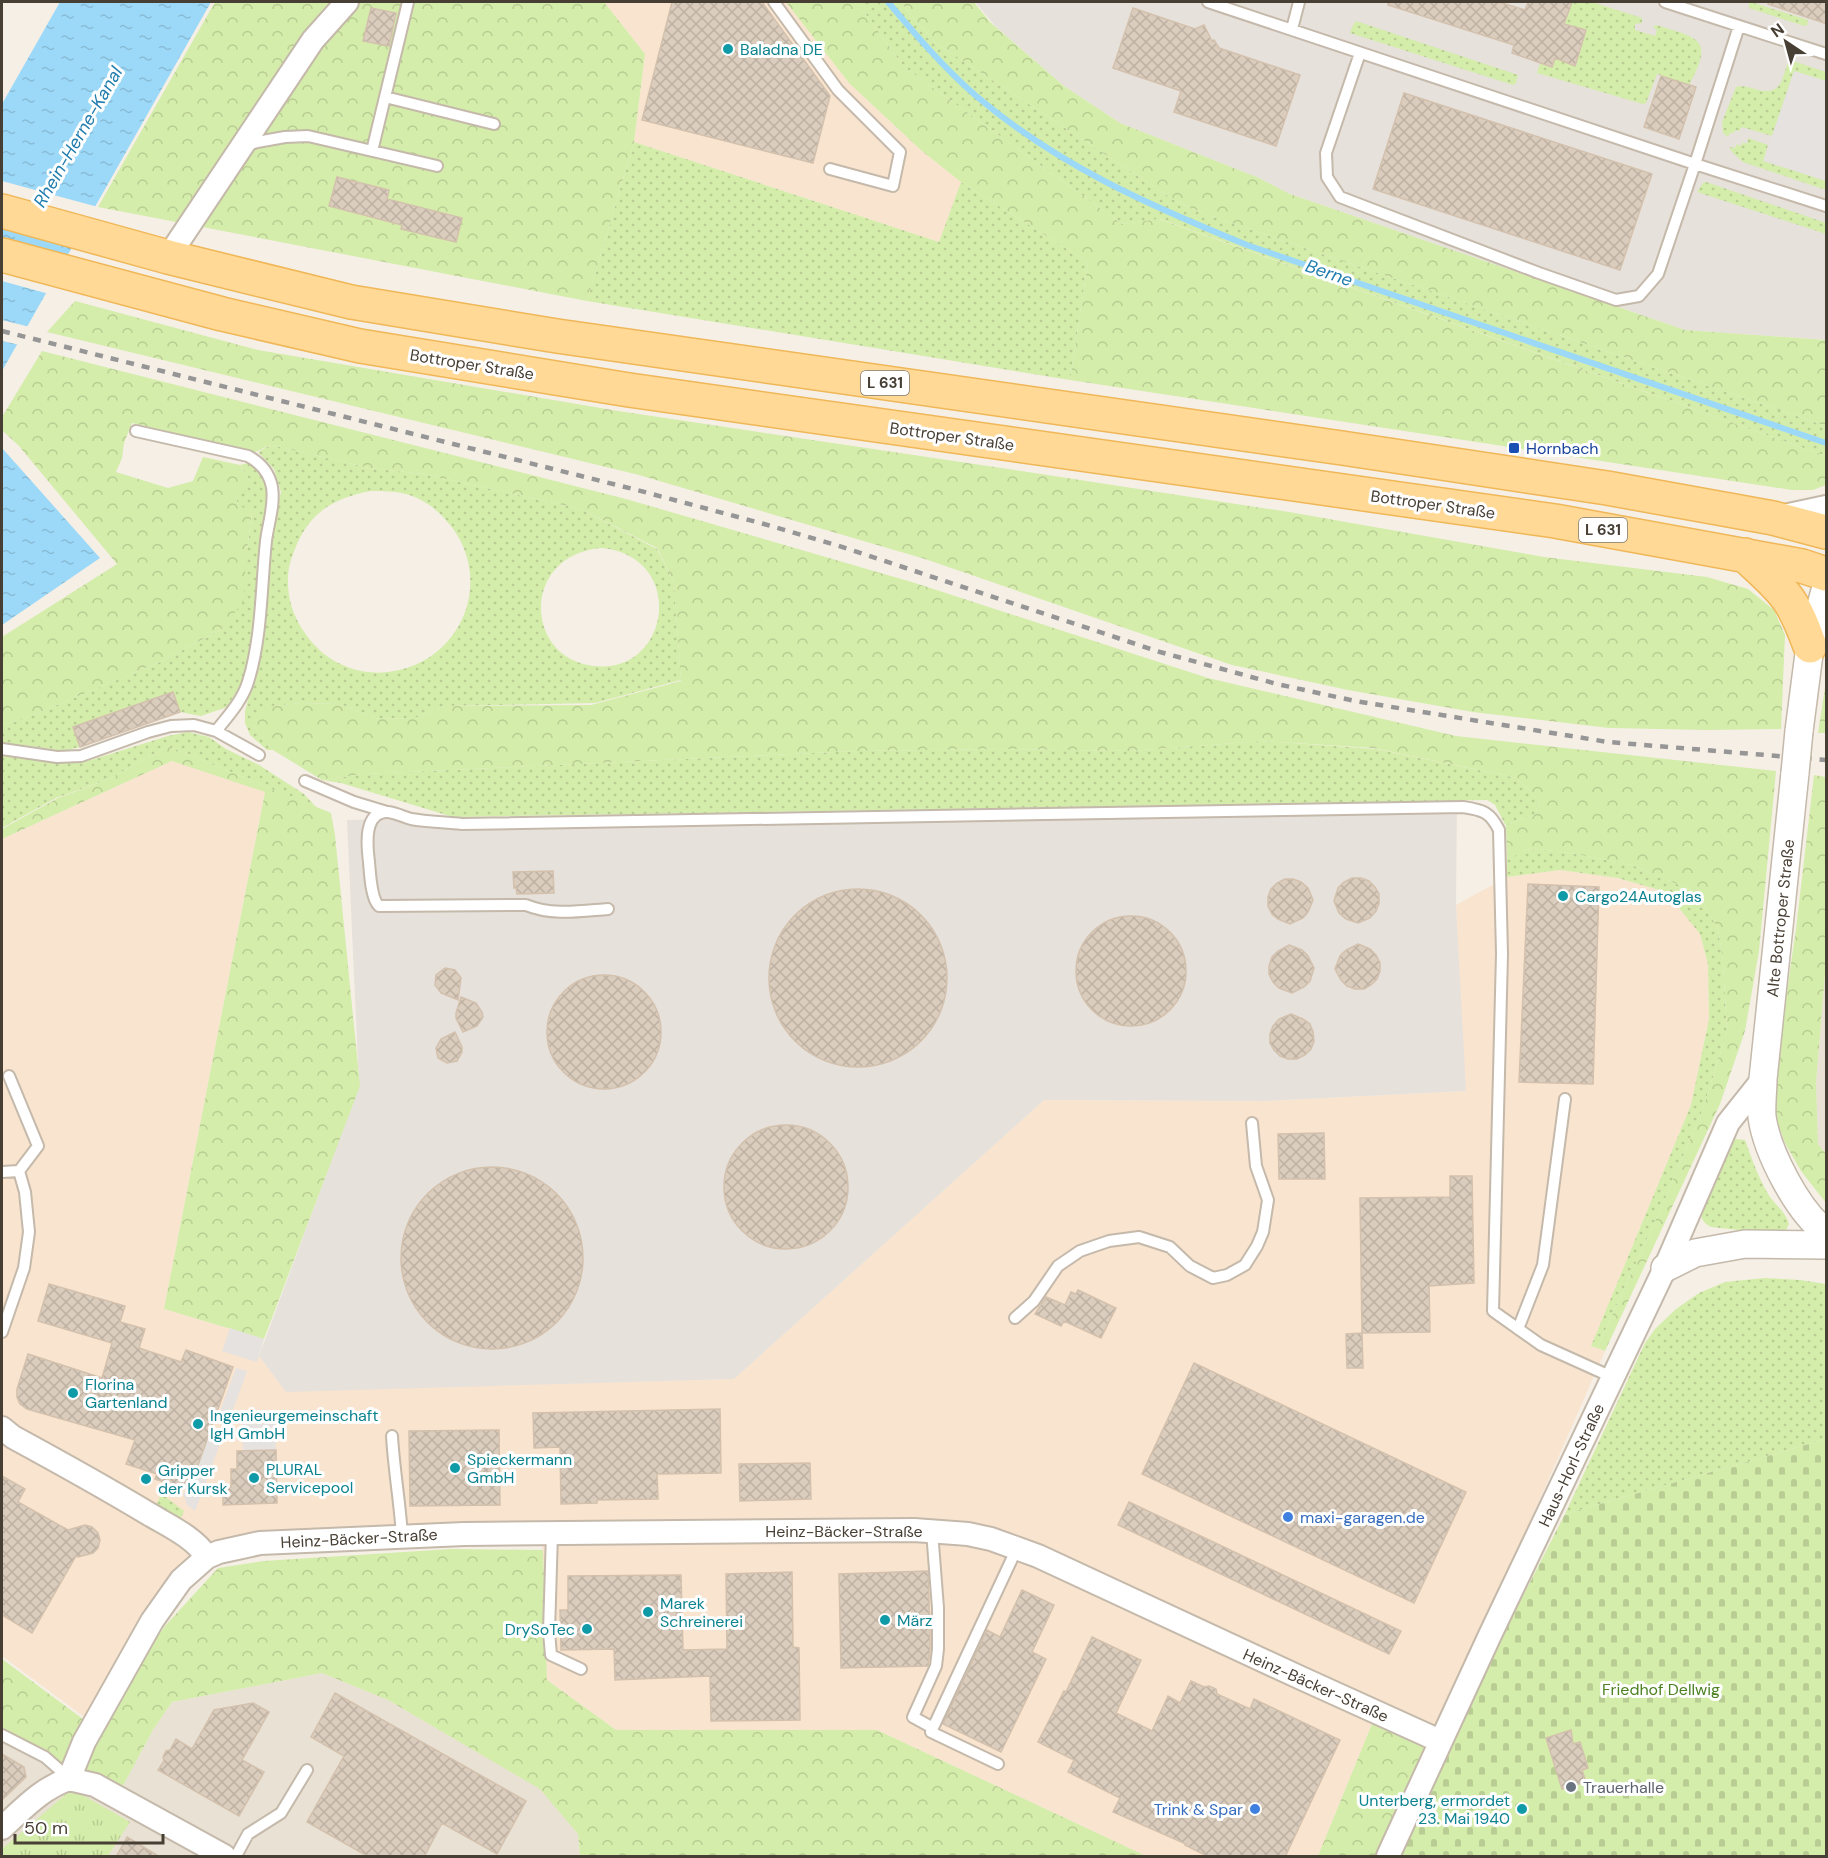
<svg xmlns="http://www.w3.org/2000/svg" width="1828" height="1858" viewBox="0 0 1828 1858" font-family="'DM Sans',sans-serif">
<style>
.residential{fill:#e9e1d3}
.commercial{fill:#f9e4cf}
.industrial{fill:#e7e1db}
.grass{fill:url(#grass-dots);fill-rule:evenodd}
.forest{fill:url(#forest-crowns)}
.cemetery{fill:url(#cemetery-stones)}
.park{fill:url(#park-tufts)}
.parking{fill:#e5e2df}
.water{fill:url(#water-ripples)}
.pier{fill:#f5efe6}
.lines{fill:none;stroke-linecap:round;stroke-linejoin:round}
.stream{stroke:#9cd9f8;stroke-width:6}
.building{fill:url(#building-cross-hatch);stroke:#d3c1ad;stroke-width:1.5}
.service-casing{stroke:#c4b9aa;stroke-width:14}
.minor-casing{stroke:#c4b9aa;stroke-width:26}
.tertiary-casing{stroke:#c4b9aa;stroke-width:30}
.primary-casing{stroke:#f0b758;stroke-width:36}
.service{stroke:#fff;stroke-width:10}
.minor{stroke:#fff;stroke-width:22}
.tertiary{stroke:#fff;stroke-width:27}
.primary{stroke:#ffd995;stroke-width:33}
.rail{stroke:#969696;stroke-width:4.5;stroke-dasharray:8 8;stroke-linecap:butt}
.tertiary-bridge-casing{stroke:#c4b9aa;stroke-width:30;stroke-linecap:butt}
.tertiary-bridge{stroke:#fff;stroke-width:27}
.culture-dot{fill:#0f9aa8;stroke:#fff;stroke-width:2}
.transit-dot{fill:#1a4fb4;stroke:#fff;stroke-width:2}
.shop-dot{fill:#3f7fe0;stroke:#fff;stroke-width:2}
.worship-dot{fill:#6b7280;stroke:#fff;stroke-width:2}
.labels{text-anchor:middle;stroke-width:6;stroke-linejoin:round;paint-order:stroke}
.shield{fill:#fff;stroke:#7f7971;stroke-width:1.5}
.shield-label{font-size:15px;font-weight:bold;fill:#483f34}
.culture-label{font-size:16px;fill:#0d838f;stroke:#fff;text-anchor:start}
.street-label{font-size:16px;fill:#483f34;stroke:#fff}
.transit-label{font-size:16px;fill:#164399;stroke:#fff;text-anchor:start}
.shop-label{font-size:16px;fill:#366cbe;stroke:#fff;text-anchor:start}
.park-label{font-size:16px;fill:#4c8121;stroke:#fff}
.worship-label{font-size:16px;fill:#5b616d;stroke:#fff;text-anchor:start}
.water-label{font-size:18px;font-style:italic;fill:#207dae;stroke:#fff}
</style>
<defs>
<pattern id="grass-dots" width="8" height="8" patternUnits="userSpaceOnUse" patternTransform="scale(1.5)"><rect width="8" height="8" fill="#d4edaa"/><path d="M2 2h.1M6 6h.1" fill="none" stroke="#b8cc93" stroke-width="1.8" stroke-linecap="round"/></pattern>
<pattern id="forest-crowns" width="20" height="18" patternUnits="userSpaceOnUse" patternTransform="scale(1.5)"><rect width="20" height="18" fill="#d4edaa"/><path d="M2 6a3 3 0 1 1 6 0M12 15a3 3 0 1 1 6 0" fill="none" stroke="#b8cc93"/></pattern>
<pattern id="cemetery-stones" width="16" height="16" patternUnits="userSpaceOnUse" patternTransform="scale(1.5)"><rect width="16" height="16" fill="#d4edaa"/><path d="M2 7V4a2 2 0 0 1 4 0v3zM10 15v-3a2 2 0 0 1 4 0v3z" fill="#b8cc93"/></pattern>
<pattern id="park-tufts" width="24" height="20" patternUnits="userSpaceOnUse" patternTransform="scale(1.5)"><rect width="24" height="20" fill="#d4edaa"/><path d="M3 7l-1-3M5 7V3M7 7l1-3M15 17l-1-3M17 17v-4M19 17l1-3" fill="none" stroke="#b8cc93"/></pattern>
<pattern id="water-ripples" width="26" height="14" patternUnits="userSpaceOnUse" patternTransform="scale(1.5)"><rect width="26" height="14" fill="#9cd9f8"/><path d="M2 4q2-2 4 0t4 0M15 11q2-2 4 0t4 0" fill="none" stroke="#88bbd5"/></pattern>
<pattern id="building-cross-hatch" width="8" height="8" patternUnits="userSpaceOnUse" patternTransform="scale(1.5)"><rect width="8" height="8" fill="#dbcdbd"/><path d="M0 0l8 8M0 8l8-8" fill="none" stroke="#bdb1a3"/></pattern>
</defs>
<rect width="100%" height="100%" fill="#f5efe6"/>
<path class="residential" d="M1826 962V1154L1818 1144 1816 1083Z
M322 1673 388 1700 541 1789 578 1834 580 1856H229L119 1793 153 1730 172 1702Z
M2 1736 44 1757 67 1778 2 1826Z
M70 1780 221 1856H2V1830Z"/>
<path class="commercial" d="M604 2H786L849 83 922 151 961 182 939 242 634 142 645 54Z
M172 761 265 791 164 1309 264 1339 259 1356 286 1391 734 1379 1044 1100 1266 1101 1465 1091 1456 905 1507 877 1560 870 1618 878 1666 892 1700 934 1708 964 1709 1019 1691 1105 1591 1346 1605 1351 1484 1626 1435 1731 1382 1707 1374 1719 1318 1856H1146L877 1730H616L547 1680 542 1538 915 1532 939 1534 993 1543 1037 1559 1090 1582 1093 1577 1022 1543 998 1536 944 1527 829 1524 260 1542 207 1550 193 1569 181 1580 152 1620 95 1725 2 1656V839Z"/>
<path class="industrial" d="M975 2H1826V340L1685 330 1290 194 1259 178 1120 123 1064 86 996 27Z
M1457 799 1456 905 1466 1091 1266 1101 1044 1100 734 1379 286 1392 259 1356 359 1086 347 820Z"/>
<path class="grass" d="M857 2H900L936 43 1176 201 1208 215 1826 426V456L1160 219 1122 224 904 67Z
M1572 2H1592L1642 18V23L1635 24V30L1655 36 1657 30 1654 28V26L1656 25C1698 38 1715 38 1689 85L1657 74 1646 103 1643 104 1537 73 1540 63 1551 67 1555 58 1576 66 1586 30 1564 24Z
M1751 2 1808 20 1807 26 1801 25 1749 8V3Z
M1356 21 1518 75 1516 83 1513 85 1350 33 1353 25Z
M1793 61 1826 72V81L1794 71 1772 136 1742 127 1739 131 1736 130 1733 133H1730L1728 137 1723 133 1722 122 1736 87C1750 82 1770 102 1781 82 1784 76 1785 69 1788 63Z
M1748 138 1768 145 1763 161 1826 181V190L1743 162 1733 153 1729 147 1735 148 1737 144 1741 146 1743 142 1747 144Z
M634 142 939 242 961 182 1088 262 1070 380 587 301Z
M1706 182 1826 223V234L1697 192 1703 183Z
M271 445 369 468 424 474 581 509 657 549 674 582 681 680 595 703 445 706 413 719 374 718 340 704 301 703 272 706 253 725 273 750H267L250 735 245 723V711L257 665 271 540 281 492 274 469 258 452ZM370 491C383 491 394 491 406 494 421 498 434 507 444 518 498 574 464 663 388 672 366 675 342 668 324 654 302 635 287 609 288 579 288 566 292 556 297 544 312 510 336 498 370 491ZM602 548C688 557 670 675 594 666 523 658 521 554 602 548Z
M248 463 260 471 267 492 254 626 244 679 227 707 201 716 180 712 172 692 74 727 80 747 63 751 24 745H2V725L21 720 160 662 222 629 247 550 252 513 238 505 235 494 250 481 240 465Z
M188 732 209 737 226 749 259 765 304 794 316 807 168 746 109 779 56 798 2 828V754L20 758 70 763 91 760 168 736Z
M1262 741 1376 749 1517 778 1540 802 1533 817 1518 820 1506 826 1495 805 1487 800 453 817 341 783 322 780 363 774 856 751 1000 749 1130 751Z
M1540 849 1571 853 1632 865 1698 893 1718 929 1723 960 1727 1032 1703 1109 1662 1206 1597 1348 1591 1346 1691 1105 1709 1019 1708 964 1700 934 1666 892 1618 878 1560 870 1507 877V855L1525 850Z
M1736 1139 1745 1140C1752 1159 1759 1180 1770 1197 1777 1206 1786 1213 1789 1224L1786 1230 1775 1234 1711 1227C1702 1222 1700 1218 1702 1209L1730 1143Z
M1765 1278 1800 1280 1826 1284V1439L1565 1514 1645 1343 1655 1329 1676 1309 1699 1293 1725 1282Z
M164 1488 168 1493 167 1498 184 1511 181 1518 156 1505Z"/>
<path class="forest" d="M215 2H604L645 54 634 142 587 301 98 207Z
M786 2H857L904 67 1122 224 1159 219 1826 456V485L1813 490H1792L1070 380 1088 262 961 182 922 151 849 83Z
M900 2H974L990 22 1064 86 1120 123 1259 178 1290 194 1685 330 1826 340V426L1208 215 1176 201 936 43Z
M75 301 258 350 618 411 1041 474 1289 512 1544 557 1707 577 1748 589 1774 610 1785 635 1781 729 1708 730 1609 728 1473 712 1348 690 1232 665 925 559 639 475 47 332Z
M42 351 626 499 915 583 1208 678 1456 736 1776 771 1759 951 1745 1031 1720 1104 1605 1351 1597 1348 1662 1206 1703 1109 1727 1032 1723 960 1718 929 1698 893 1632 865 1571 853 1540 849 1525 850 1511 858 1507 855 1506 826 1518 820 1533 817 1540 802 1517 778 1373 748 1262 741 1130 751 1000 749 856 751 363 774 322 780 273 750 253 725 251 715 272 706 301 703 340 704 374 718 413 719 445 706 591 705 681 681 674 582 657 548 581 509 424 474 369 468 271 445 255 452 132 423 124 443 122 458 116 472 168 488 193 481 203 457 240 465 250 481 245 491 235 494 238 505 252 512 247 550 243 602 222 629 160 662 21 720 2 725V637L117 564 19 446 2 430V417Z
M1826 681V733H1818Z
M168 746 331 813 335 835 360 1086 264 1339 164 1309 265 792 172 761 2 839V829L58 798 109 779Z
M1814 775 1826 777V962L1816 1083 1818 1144 1826 1154V1203L1801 1171 1785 1143 1775 1115 1774 1080 1796 929Z
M451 1549 543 1550 547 1680 616 1730H877L1146 1856H580L578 1834 540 1789 388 1700 322 1673 172 1702 153 1730 119 1793 73 1774 110 1704 165 1626 218 1568 264 1561Z
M2 1659 91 1725 69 1774 2 1734Z
M1374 1719 1433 1749 1384 1856H1318Z"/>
<path class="cemetery" d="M1826 1439V1856H1393L1448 1742 1565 1514Z"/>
<path class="park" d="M72 1789 130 1822 108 1856H2V1849Z"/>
<path class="parking" d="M1794 71 1826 81V181L1764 160Z
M230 1328 264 1339 257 1362 222 1351Z
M236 1368 247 1371 230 1418 219 1414Z
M275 1423 276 1450 243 1451 242 1424Z
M210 1432 223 1436 195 1511 187 1505 183 1493 189 1490Z"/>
<path class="water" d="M60 2H211L2 371V104Z
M2 448 100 558 2 625Z"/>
<path class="pier" d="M2 181 98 207 75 247 2 226Z
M2 238 70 257 49 294 2 281Z
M2 320 30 327 20 345 2 341Z"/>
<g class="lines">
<path class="stream" d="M888 2C915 34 943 67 975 95 1057 165 1148 205 1247 245L1826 443"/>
</g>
<path class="building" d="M672 2H762L830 96 813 163 642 120Z
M1388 2H1499L1525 10 1528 2H1572L1564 24 1586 30 1575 66 1555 58 1552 67 1512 53 1514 45 1388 5Z
M1769 2H1827V24L1768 4Z
M371 8 396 13 389 46 363 41Z
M1133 8 1195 29 1204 25 1212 41 1214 40 1219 48 1300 75 1276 146 1174 112 1181 91 1113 68Z
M1661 76 1696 87 1679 139 1644 127Z
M1404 93 1652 174 1620 270 1373 189Z
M337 177 389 190 387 199 462 218 456 242 401 229 402 225 329 206Z
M173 692 180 712 80 747 73 727Z
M553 871 554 893 517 894 516 888H514L513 872Z
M1352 878H1361L1369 881 1375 887 1379 894V903L1376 911 1370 918 1358 923 1346 919 1339 913 1334 901 1338 888 1344 882Z
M1285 879H1293L1301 882 1308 888 1313 900 1308 912 1303 918 1290 924 1278 919 1272 914 1268 906V897L1271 889 1277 883Z
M1528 884 1599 887 1593 1084 1519 1082Z
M769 978a89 89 0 1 1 178 0a89 89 0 1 1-178 0Z
M1076 971a55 55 0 1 1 110 0a55 55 0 1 1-110 0Z
M1358 944 1370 949 1376 955 1380 963V971L1377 979 1371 985 1364 989H1355L1347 986 1341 980 1335 969 1340 956 1346 950Z
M1289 945 1302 950 1308 956 1314 968 1310 981 1304 987 1292 993 1279 988 1273 982 1269 974V966L1272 957 1278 951Z
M445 968 455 970 461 978 458 1000 441 993 435 985 436 975Z
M547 1032a57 57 0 1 1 114 0a57 57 0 1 1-114 0Z
M461 997 476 1003 482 1012 483 1017 477 1026 463 1032 456 1018V1013Z
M1291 1014 1303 1019 1310 1024 1313 1032 1314 1041 1311 1049 1305 1055 1297 1059H1288L1280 1056 1274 1050 1270 1043V1034L1273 1026 1279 1019Z
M455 1032 462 1047V1052L457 1061 447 1063 438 1058 436 1048 441 1039Z
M724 1187a62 62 0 1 1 124 0a62 62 0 1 1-124 0Z
M1324 1133 1325 1179H1279L1278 1134Z
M401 1258a91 91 0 1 1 182 0a91 91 0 1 1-182 0Z
M1450 1176H1472L1474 1283 1429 1286 1430 1332 1362 1333 1360 1198 1450 1197Z
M49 1284 125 1306 120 1322 145 1329 139 1348 181 1362 186 1350 233 1367 189 1490 155 1479 157 1474 126 1464 135 1440 27 1409 20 1404 17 1397V1389L28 1354 102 1378 112 1343 38 1321Z
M1078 1290 1116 1308 1101 1338 1064 1321 1061 1326 1035 1314 1046 1297 1065 1305 1071 1292 1076 1294Z
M1362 1333 1363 1368H1347L1346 1334Z
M1194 1363 1466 1492 1414 1603 1142 1474Z
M720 1409 721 1473 657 1474 658 1499 597 1500V1503L561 1504 560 1447 534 1448 533 1413Z
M499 1430 500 1505 410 1506 409 1431Z
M276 1450 277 1503 223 1505V1487H231V1469H237V1451Z
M810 1463 811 1499 740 1501 739 1464Z
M2 1476 25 1489 18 1502 68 1530 85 1525 92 1527 98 1533 100 1540 98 1548 93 1553 78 1557 76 1556 32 1633 2 1615Z
M1129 1502 1401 1631 1389 1654 1118 1525Z
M928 1571 930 1629V1649L928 1666 841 1668 839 1574Z
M792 1572 793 1647 799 1648 800 1720 711 1721 710 1676 615 1680 614 1649 561 1650 560 1610H568V1576L681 1575 683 1650 727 1649 726 1574Z
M1022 1590 1054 1605 1032 1652 1046 1659 1001 1752 943 1724 987 1630 1000 1637Z
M1092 1637 1141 1660 1116 1713 1152 1731 1168 1696 1180 1703 1191 1681 1204 1687 1209 1686 1216 1689 1217 1694 1250 1709 1254 1699 1340 1740 1285 1857H1209L1185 1845 1186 1844 1113 1812 1120 1798 1068 1772 1074 1760 1038 1742 1064 1691 1066 1692Z
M335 1693 526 1801 497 1854 442 1823 424 1857H369L307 1822 344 1756 311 1737Z
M253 1703 269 1712 242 1760 264 1772 239 1816 158 1770 164 1761 163 1757 166 1751 170 1750 176 1739 192 1749 214 1710Z
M1571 1730 1573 1744 1580 1742 1588 1768 1582 1770 1586 1782 1562 1789 1546 1738Z
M2 1754 24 1767 26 1777 2 1800Z
M127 1837 160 1857H116Z"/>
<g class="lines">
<defs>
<path id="service" d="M774 2 838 90 900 152 893 186 830 169
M1208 2 1695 164 1739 26
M1665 2 1826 54
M1292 29 1299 2
M1360 53 1326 153 1327 177 1340 197 1539 273 1616 300 1639 296 1658 274 1695 164 1826 206
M385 97 494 124
M245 146 257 142 285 137 308 136 437 166
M372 151 408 2
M136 431 248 456C261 463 269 472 272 487 275 505 268 524 266 541 261 588 262 637 248 682 242 701 228 716 216 731
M2 749 57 757 81 756 148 732 171 726 194 725 216 731 259 755
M305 781 354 802 387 812
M608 909C581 911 552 916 526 905L379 906C371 899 370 873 369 862 367 846 363 811 388 812 396 813 404 817 411 819 428 822 445 822 462 824L1463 807C1483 810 1490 812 1499 830L1502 954 1493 1311 1541 1345 1612 1377
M2 1172 19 1171 38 1146 9 1076
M1015 1318 1034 1301 1058 1266 1080 1251 1109 1241 1139 1237 1170 1247 1190 1266 1213 1278 1227 1275 1245 1265 1257 1246 1263 1232 1268 1200 1256 1166 1252 1123
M1518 1329 1543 1265 1565 1099
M2 1332 24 1268 29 1232 25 1192 19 1171
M392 1436C394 1470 400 1503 402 1536
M932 1531 938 1608V1649L936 1666 913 1717 933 1728
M552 1533 549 1632 551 1655 581 1669
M2 1735 45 1757 69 1778
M998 1764 931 1732 1017 1548
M236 1856 248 1834 281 1813 307 1770"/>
<path id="minor" d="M168 257 313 40 347 2
M1784 516 1826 507
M2 1428 13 1437C59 1462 104 1487 149 1514 169 1526 194 1537 207 1557
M69 1779 84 1742 152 1621 181 1580 207 1557 219 1552 260 1543 464 1534 914 1530 968 1534 991 1539 1038 1556 1301 1678 1440 1741
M69 1779 95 1785 224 1856
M2 1828C23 1809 42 1788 69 1779
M1388 1856 1490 1635 1665 1268 1728 1123 1763 1079"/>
<path id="tertiary" d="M1799 731 1810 646 1826 587
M1795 773 1763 1079C1763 1091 1761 1105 1762 1117 1767 1152 1798 1212 1826 1232
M1665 1268 1695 1253 1745 1244 1826 1245"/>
<path id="primary" d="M2 211 168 257 351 302 557 336 1342 448 1607 488 1773 518 1826 532
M2 255 222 314 360 346 629 390 1555 521 1802 566 1826 574
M1745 555C1759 569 1776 582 1788 599 1798 613 1804 630 1810 646"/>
</defs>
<use href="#service" class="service-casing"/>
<use href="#minor" class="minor-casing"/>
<use href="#tertiary" class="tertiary-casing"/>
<use href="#primary" class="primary-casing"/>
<use href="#service" class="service"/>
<use href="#minor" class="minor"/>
<use href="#tertiary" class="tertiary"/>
<use href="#primary" class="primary"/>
<path class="rail" d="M2 331 637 490 764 524 836 545 1160 652 1277 684 1355 701 1608 742 1826 760"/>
<defs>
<path id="tertiary-bridge" d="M1795 773 1799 731"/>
</defs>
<use href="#tertiary-bridge" class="tertiary-bridge-casing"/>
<use href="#tertiary-bridge" class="tertiary-bridge"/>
</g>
<g class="culture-dot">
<circle cx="728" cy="49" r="6"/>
<circle cx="1563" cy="896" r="6"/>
<circle cx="73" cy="1393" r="6"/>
<circle cx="198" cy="1424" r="6"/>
<circle cx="455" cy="1468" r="6"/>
<circle cx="254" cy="1478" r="6"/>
<circle cx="146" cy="1479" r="6"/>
<circle cx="648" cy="1612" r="6"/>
<circle cx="885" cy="1620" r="6"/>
<circle cx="587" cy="1629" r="6"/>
<circle cx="1522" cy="1809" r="6"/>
</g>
<rect class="transit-dot" x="1508" y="442" width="12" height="12" rx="3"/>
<g class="shop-dot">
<circle cx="1288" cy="1517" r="6"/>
<circle cx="1255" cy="1809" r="6"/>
</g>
<circle class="worship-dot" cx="1571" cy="1787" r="6"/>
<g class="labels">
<g class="shield">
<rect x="861" y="371" width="48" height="24" rx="4.5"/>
<rect x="1579" y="518" width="48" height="24" rx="4.5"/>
</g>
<g class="shield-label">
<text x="885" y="388">L 631</text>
<text x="1603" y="535">L 631</text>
</g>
<g class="culture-label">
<text x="740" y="55">Baladna DE</text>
<text x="1575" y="902">Cargo24Autoglas</text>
<text x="85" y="1390">Florina<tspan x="85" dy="18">Gartenland</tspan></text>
<text x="210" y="1421">Ingenieurgemeinschaft<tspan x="210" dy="18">IgH GmbH</tspan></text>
<text x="467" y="1465">Spieckermann<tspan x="467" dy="18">GmbH</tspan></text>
<text x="266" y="1475">PLURAL<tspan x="266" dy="18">Servicepool</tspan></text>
<text x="158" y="1476">Gripper<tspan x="158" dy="18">der Kursk</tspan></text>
<text x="660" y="1609">Marek<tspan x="660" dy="18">Schreinerei</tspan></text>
<text x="897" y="1626">März</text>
<text x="575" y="1635" text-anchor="end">DrySoTec</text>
<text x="1510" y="1806" text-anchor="end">Unterberg, ermordet<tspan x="1510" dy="18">23. Mai 1940</tspan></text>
</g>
<g class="street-label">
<text transform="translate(472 364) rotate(9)" y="6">Bottroper Straße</text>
<text transform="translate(952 436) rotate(8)" y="6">Bottroper Straße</text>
<text transform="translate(1433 504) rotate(8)" y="6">Bottroper Straße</text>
<text transform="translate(1780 918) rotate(-84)" y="6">Alte Bottroper Straße</text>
<text transform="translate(1571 1465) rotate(-65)" y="6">Haus-Horl-Straße</text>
<text x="844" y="1537">Heinz-Bäcker-Straße</text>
<text transform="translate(359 1538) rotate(-3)" y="6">Heinz-Bäcker-Straße</text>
<text transform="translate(1316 1685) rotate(24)" y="6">Heinz-Bäcker-Straße</text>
</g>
<g class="transit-label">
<text x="1526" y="454">Hornbach</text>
</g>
<g class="shop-label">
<text x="1300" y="1523">maxi-garagen.de</text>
<text x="1243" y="1815" text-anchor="end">Trink &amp; Spar</text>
</g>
<g class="park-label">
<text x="1661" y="1695">Friedhof Dellwig</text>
</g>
<g class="worship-label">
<text x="1583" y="1793">Trauerhalle</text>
</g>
<g class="water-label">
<text transform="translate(78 137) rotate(-60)" y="6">Rhein-Herne-Kanal</text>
<text transform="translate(1329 273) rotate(19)" y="6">Berne</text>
</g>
</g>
<rect width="1828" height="1858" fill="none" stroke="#483f34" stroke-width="6"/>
<g transform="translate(1786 42) rotate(324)" stroke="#ffffff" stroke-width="4.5" paint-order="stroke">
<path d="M0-4.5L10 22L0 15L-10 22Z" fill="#483f34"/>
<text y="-9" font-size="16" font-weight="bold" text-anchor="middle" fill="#483f34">N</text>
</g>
<path d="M15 1834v9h148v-9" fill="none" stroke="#483f34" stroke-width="3"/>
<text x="24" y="1834" font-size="18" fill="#483f34" stroke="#ffffff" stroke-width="4.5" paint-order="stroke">50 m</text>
</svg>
